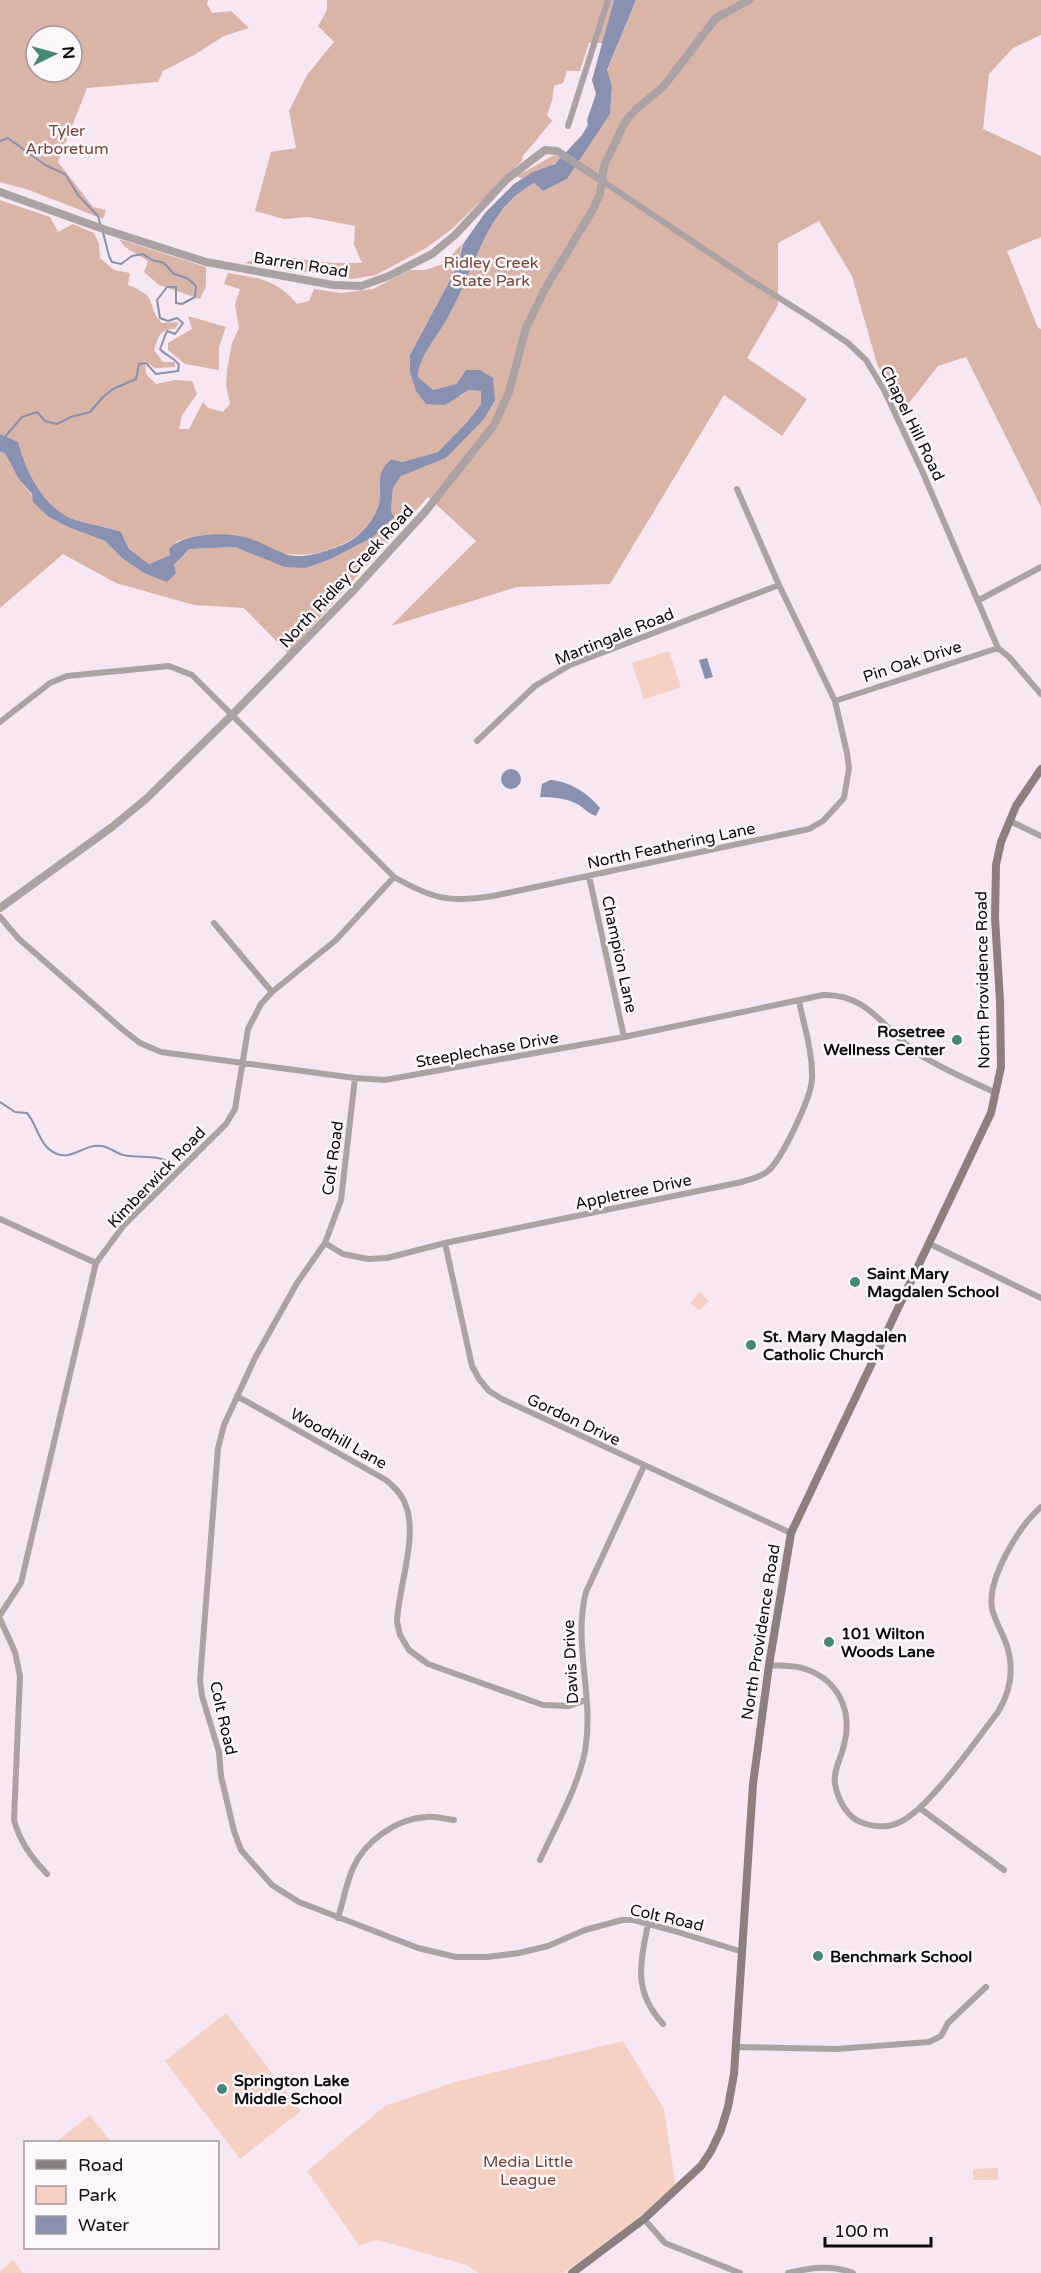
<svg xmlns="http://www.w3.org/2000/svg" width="1041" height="2273" viewBox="0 0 1041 2273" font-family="'Varela Round',sans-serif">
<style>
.green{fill:#f6d0c3}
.forest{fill:#dab4a7;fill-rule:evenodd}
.water{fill:#8891b0}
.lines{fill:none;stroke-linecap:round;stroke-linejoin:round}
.stream{stroke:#8891b0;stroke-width:2}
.minor{stroke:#aba2a3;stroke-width:6}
.tertiary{stroke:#aba2a3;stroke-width:8}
.secondary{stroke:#8b7f80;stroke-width:8}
.poi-dot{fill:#458779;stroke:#fef8fc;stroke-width:2}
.labels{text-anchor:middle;stroke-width:5;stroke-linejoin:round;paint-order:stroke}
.park-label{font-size:16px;fill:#784432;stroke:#fef8fc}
.street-label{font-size:16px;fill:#0e0a0d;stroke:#fef8fc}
.poi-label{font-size:16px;font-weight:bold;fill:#0e0a0d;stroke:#fef8fc;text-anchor:start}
</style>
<rect width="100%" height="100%" fill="#f6e7f2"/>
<path class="green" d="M669 651 681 687 644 700 632 663Z
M700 1292 709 1301 699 1311 690 1303Z
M226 2013 301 2111 240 2159 165 2061Z
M623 2041 664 2109 676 2189 564 2273H479L467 2265 377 2240 359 2245 307 2171 385 2106 455 2082Z
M90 2115 111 2142H56Z
M998 2168V2180H973V2169Z
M13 2260 23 2273H0V2271Z"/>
<path class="forest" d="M0 0H208L207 4 212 13 231 11 249 28 224 36 194 55 163 71 158 82 87 88 58 162 93 207 106 210 103 219 29 190 0 182ZM36 36H72V72H36Z
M327 0H614L603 43H589L580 71H567L563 83 554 86 552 101 547 115 552 121 523 156 522 161 452 229 426 248 376 275 352 279 244 263 268 255 332 263H362L354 245 355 226 308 217 284 219 255 211 271 152 296 148 289 111 307 75 334 42 318 26 327 10Z
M636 0H1041V35L1013 48 989 74 983 129 1041 156V237L1007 251 1038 328 1041 329V507L966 357 938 366 902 412 877 364 852 276 819 221 778 243V305L747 358 807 399 782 436 724 395 610 584 517 587 391 626 476 541 428 497 288 653 244 608 194 605 116 583 63 554 0 608V452L5 453 18 478 49 517 68 527 105 541 123 559 144 573 174 565 189 549 235 547 306 568 331 559 373 537 391 511 393 488 401 476 446 458 495 402 466 370 456 384 433 390 418 377C418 358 435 339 444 324 465 290 475 250 497 217 507 203 520 191 534 183L543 191 567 179 610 114 612 86 607 71Z
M554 155 561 158C551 169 535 171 522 179L517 176Z
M0 200 50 217 58 232 73 224 94 233 99 244 100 258 114 270 130 273 128 285C162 298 144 305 162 323L179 322 175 329C160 328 158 338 154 350L163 362H175V367L155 368 145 361 146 374 156 384 175 380 192 381 197 394 182 415 179 429H189L203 402 208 408 223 412 230 404 226 385 227 370 232 343 239 328 235 305 240 289 224 284 228 273C258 278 276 279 297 304L309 301 314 289 341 293 373 289 410 270H425L443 264 462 244 458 265 410 355 416 391 461 396 469 390 481 391V404L468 421 438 452 402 462 391 459C377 474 381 479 380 497 379 509 372 521 364 529 355 539 345 543 333 548 286 567 257 540 212 535 200 534 187 538 176 542L170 555 149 564 129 549 121 532C108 527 75 522 66 516 40 501 26 470 18 442L0 434Z
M119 239 206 267V286L200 299 159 285 144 272 148 261 125 247Z
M188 316 226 327 219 347V370L185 364 168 350V343L192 329Z"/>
<path class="water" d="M614 0H636L607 70 612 86 610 114 567 179 543 191 534 183C520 191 506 203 497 217 475 250 465 290 444 324 435 339 418 359 418 377L433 390 456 384 466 370H480L493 378 495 401 483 420 446 458 401 476 393 488 391 511 394 517 373 537 331 559 306 568 285 567 235 547 189 549 174 565 176 573 167 582 144 573 123 559 105 541 68 527 49 517 33 502 32 494 18 478 5 453 0 452V434L18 442C26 470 40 501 66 516 75 522 108 527 121 532L129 549 149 564 170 555 169 549C184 533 223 532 244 537 260 540 281 556 296 556 311 557 342 547 353 539 366 530 379 513 380 497 381 479 376 474 391 459L402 462 438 452 468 421 481 404V391L469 390 445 405 426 404 416 391 410 372V355L458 265 463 244 485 213 514 184 533 172 555 164 582 135 588 125 587 120 596 94 592 80Z
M707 658 713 677 705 679 699 660Z
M501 779a10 10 0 1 1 20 0a10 10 0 1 1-20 0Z
M550 780C569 781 588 793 600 808L596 816C589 814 585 809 579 805 567 798 553 797 540 797L542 784Z"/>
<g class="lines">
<path class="stream" d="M0 141 8 138 45 165 65 174 78 195 98 216 101 227
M4 438 22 417 37 412 45 421 57 424 71 417 90 412 103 397 113 389 136 379 139 364 146 363 156 374 178 371 179 365C174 357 166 356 160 349L167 331 175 334 183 323 177 318 168 321 160 318 157 300 167 287H176V303L182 304 195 297 196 286 187 278 174 274 164 263 152 260 143 254 132 256 121 264 112 262 109 256 103 232
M0 1102 15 1112 27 1113C38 1126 39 1147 57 1154 73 1160 86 1143 102 1146 109 1147 116 1153 123 1155 144 1159 154 1153 173 1164"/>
<path class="minor" d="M568 126 608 0
M601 180 744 276 811 318 848 343 866 360 884 390 923 473 998 648 1009 657 1041 694
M979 600 1041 567
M835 701 998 648
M0 722 50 683 67 676 169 666 192 675 394 877C433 899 449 903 493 896L809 829 823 821 844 798 849 768 847 753 835 701 779 585 737 489
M477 741 535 686 570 665 779 585
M1010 821 1041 836
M589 876 624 1037
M0 917 19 939 122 1029 140 1043 161 1052 355 1078 385 1080 624 1037 823 995C868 994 882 1027 914 1051 939 1068 969 1080 996 1093
M214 923 272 992
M355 1078 341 1200 325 1243 297 1283 255 1358 224 1425 218 1448 200 1680 202 1696 219 1752 221 1776 234 1831 241 1850 272 1885 299 1902 418 1948 456 1957H487L519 1953 548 1946 585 1930 622 1920H634L671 1930 743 1952
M0 1219 96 1263
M325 1243 343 1254 368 1259 387 1258 445 1243 742 1182C751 1179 761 1177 768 1171 782 1159 811 1098 812 1079 813 1053 804 1026 799 1001
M445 1243 472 1366 479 1379 489 1391 502 1399 791 1533
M930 1244 1041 1298
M237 1396 386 1480C393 1486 400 1492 404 1501 420 1533 398 1587 397 1622L400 1635 409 1650 428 1664 543 1705 569 1706 586 1700
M0 1615 21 1583 96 1263 124 1225 226 1124 235 1109 248 1029 261 1004 272 992 336 940 394 877
M0 1619 15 1652 20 1676 14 1820C20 1842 31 1857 47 1874
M769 1665C780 1666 795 1665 805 1669 839 1680 853 1712 844 1745 841 1758 833 1771 835 1784 838 1800 847 1818 863 1823 875 1827 887 1828 898 1823 928 1811 976 1740 998 1712 1012 1689 1015 1664 1004 1638 1000 1629 994 1618 992 1608 987 1579 1019 1526 1041 1507
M921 1809 1004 1870
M540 1860C555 1827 582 1780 586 1744 593 1693 573 1642 586 1592L644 1466
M338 1918C343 1902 346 1884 353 1868 365 1841 396 1819 426 1817 435 1816 445 1819 454 1820
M648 1924C640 1965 633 1991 663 2024
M736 2047 836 2049 929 2042 941 2036 948 2023 986 1987
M644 2219 665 2243 740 2273
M788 2273C810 2268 830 2264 853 2273"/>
<path class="tertiary" d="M0 192 106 230 206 262 333 285 361 286 389 276 432 254 455 235 507 179 545 150 557 151 601 180
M0 908 112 827 146 799 232 715 352 592 425 512 494 425 509 392 526 328 545 289 592 211 600 194 604 166 625 122 636 109 663 87 716 18 749 0"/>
<path class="secondary" d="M572 2273 644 2219 701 2166 711 2151 721 2130 728 2107 734 2074 753 1784 769 1665 791 1533 991 1113 1001 1067 1000 1001 995 918 996 865 1001 842 1016 806 1041 769"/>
</g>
<g class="poi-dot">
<circle cx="957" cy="1040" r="6"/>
<circle cx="855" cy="1282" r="6"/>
<circle cx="751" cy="1345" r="6"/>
<circle cx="829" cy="1642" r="6"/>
<circle cx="818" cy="1956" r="6"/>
<circle cx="222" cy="2089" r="6"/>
</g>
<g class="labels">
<g class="park-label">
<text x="67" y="136">Tyler<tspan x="67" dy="18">Arboretum</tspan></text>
<text x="491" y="268">Ridley Creek<tspan x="491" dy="18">State Park</tspan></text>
<text x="528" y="2167">Media Little<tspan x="528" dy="18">League</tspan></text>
</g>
<g class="street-label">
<text transform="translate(301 264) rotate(9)" y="6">Barren Road</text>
<text transform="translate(913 423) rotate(64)" y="6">Chapel Hill Road</text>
<text transform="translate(346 576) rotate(-47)" y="6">North Ridley Creek Road</text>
<text transform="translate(614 636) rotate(-22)" y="6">Martingale Road</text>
<text transform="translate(912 661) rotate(-18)" y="6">Pin Oak Drive</text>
<text transform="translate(671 845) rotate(-12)" y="6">North Feathering Lane</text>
<text transform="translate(620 954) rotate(78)" y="6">Champion Lane</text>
<text transform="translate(982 980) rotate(-91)" y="6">North Providence Road</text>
<text transform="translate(487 1049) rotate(-10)" y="6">Steeplechase Drive</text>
<text transform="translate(332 1158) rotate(-82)" y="6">Colt Road</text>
<text transform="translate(156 1177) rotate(-46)" y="6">Kimberwick Road</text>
<text transform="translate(633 1191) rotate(-12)" y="6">Appletree Drive</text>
<text transform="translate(574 1419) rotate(25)" y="6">Gordon Drive</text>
<text transform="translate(339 1438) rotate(29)" y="6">Woodhill Lane</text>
<text transform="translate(760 1632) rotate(-81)" y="6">North Providence Road</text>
<text transform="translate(570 1662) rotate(-93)" y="6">Davis Drive</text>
<text transform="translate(224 1718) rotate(77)" y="6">Colt Road</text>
<text transform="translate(667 1917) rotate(13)" y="6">Colt Road</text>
</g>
<g class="poi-label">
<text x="945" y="1037" text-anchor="end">Rosetree<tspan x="945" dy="18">Wellness Center</tspan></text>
<text x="867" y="1279">Saint Mary<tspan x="867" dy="18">Magdalen School</tspan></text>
<text x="763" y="1342">St. Mary Magdalen<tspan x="763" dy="18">Catholic Church</tspan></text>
<text x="841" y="1639">101 Wilton<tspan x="841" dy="18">Woods Lane</tspan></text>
<text x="830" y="1962">Benchmark School</text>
<text x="234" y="2086">Springton Lake<tspan x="234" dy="18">Middle School</tspan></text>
</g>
</g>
<rect x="24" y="2141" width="195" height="108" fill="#fef8fc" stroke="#9e999c" stroke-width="1.5"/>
<rect x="36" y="2160" width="30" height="9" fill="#8b7f80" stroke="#9e999c" stroke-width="1.5"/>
<text x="78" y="2171" font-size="18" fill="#0e0a0d">Road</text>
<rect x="36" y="2186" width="30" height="18" fill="#f6d0c3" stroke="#9e999c" stroke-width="1.5"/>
<text x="78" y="2201" font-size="18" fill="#0e0a0d">Park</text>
<rect x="36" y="2216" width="30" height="18" fill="#8891b0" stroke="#9e999c" stroke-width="1.5"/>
<text x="78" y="2231" font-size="18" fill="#0e0a0d">Water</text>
<g transform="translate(54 54) rotate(85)"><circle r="28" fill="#fef8fc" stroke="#9e999c" stroke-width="1.5"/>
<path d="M0-4.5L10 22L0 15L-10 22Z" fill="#458779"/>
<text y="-9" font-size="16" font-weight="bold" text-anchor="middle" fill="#0e0a0d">N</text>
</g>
<path d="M825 2237v9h106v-9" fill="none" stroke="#0e0a0d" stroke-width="3"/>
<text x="834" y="2237" font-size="18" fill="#0e0a0d" stroke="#fef8fc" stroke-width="4.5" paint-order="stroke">100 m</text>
</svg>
